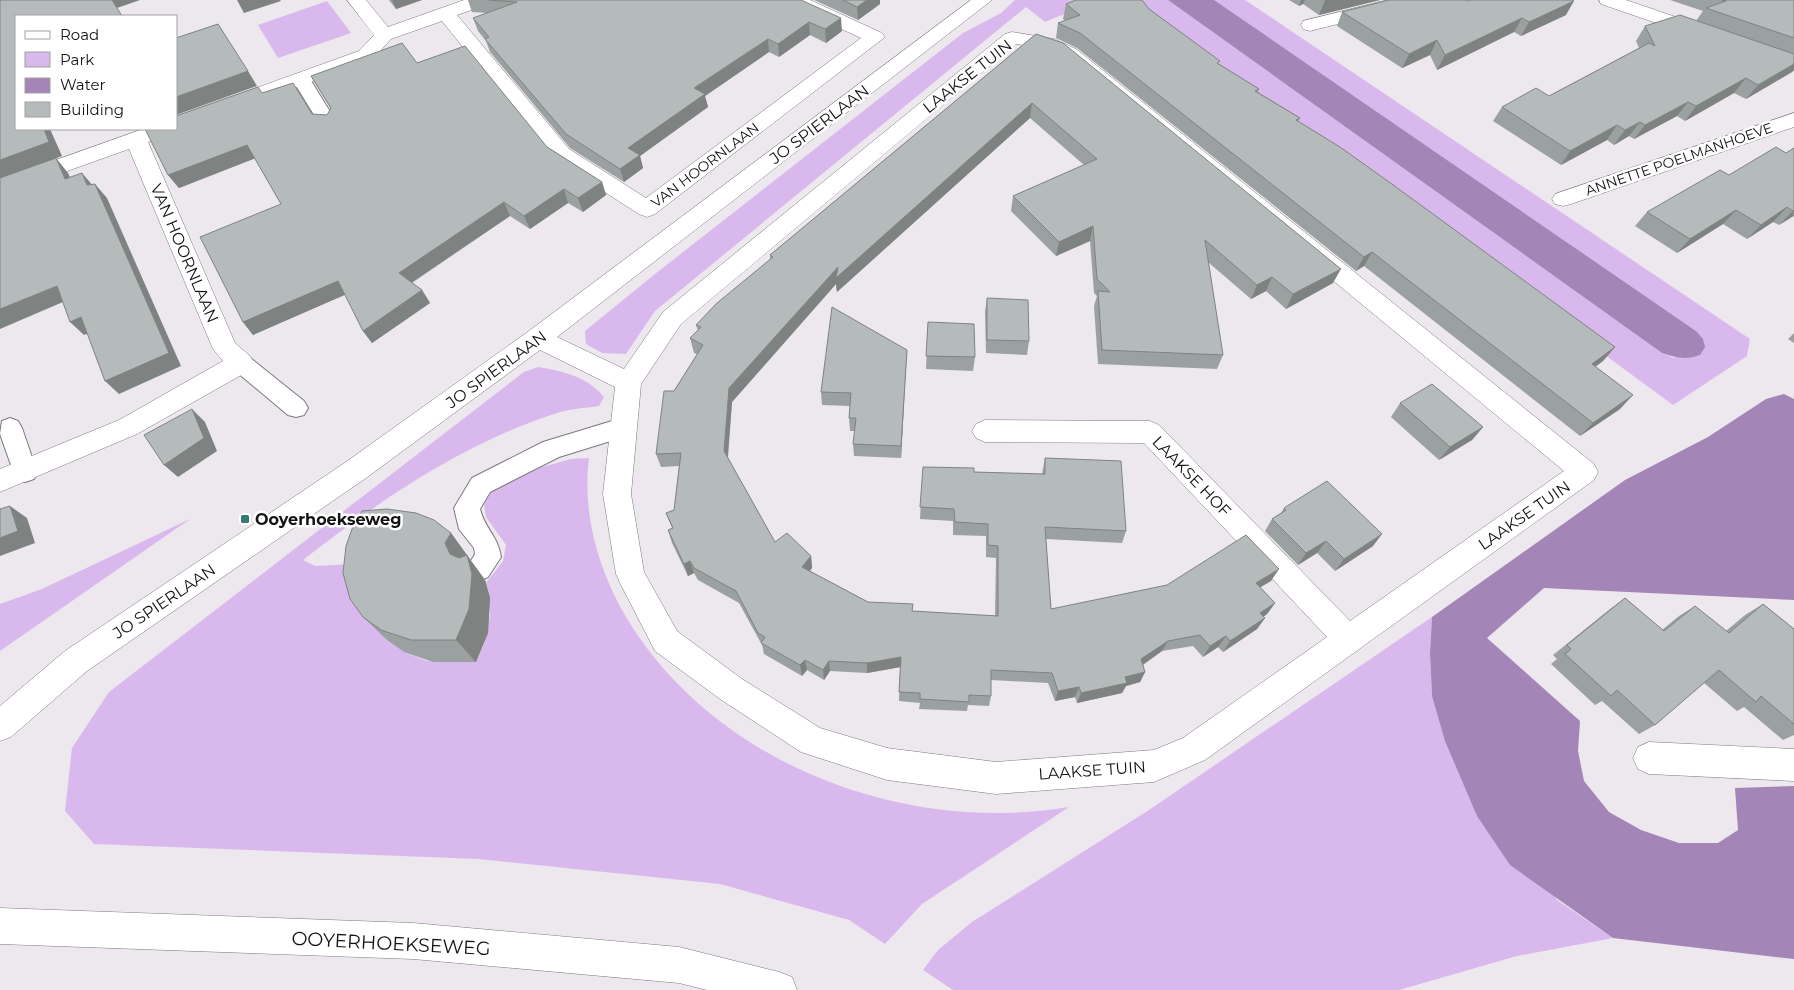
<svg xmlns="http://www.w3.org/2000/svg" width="1794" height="990" viewBox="0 0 1794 990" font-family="Montserrat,sans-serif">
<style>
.green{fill:#d9b9ed}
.water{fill:#a485b7}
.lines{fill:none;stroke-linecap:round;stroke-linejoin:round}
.lane-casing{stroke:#7c797e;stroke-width:2}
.street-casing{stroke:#7c797e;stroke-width:1}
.lane{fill:#fff;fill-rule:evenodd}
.street{fill:#fff;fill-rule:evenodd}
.wall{fill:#9ba1a0}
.shaded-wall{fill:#7e8382}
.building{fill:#b4bbba;stroke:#7e8382}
.poi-dot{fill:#337a71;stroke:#fff;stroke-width:2}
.labels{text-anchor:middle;stroke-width:5;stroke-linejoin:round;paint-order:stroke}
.far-street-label{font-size:14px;fill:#131214;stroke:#fff}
.street-label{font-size:16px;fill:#131214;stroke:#fff}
.poi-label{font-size:16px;font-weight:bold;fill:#131214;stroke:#fff;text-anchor:start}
.near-street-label{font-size:19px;fill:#131214;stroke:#fff}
</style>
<rect width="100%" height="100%" fill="#ece8ee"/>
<path class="green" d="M1015 0H1099L1045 22 1026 7 655 311 626 354 602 353 586 344 585 331 655 274 963 33 1001 13Z
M1122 0H1168L1662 353 1674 358 1696 331 1213 0H1245L1750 339 1747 356 1673 405Z
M327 1 351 33 278 58 258 25Z
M538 367C563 371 588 377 604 397L599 406C584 408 568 409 554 414 462 444 379 501 303 560L315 566 372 563 379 629 387 640 404 652 427 661 476 662C489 636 494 612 486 583L503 561 506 545 486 517 484 504 494 488 542 467 571 459 589 458C582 514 598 569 626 617 714 764 904 835 1069 807L922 904 885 944 849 920 720 884 478 859 94 844 65 811 72 748 109 692 524 372Z
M190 519 0 651V604L42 589Z
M1432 617 1430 653 1432 696 1557 900 1613 938 1517 956 1399 990H953L923 970 938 950 972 922 1149 810Z"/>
<path class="water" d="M1168 0H1214L1696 331 1703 339 1705 347 1700 355C1687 360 1676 358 1662 353Z
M1784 394 1794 399V600L1544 588 1487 638 1580 721 1578 751 1584 781 1609 812 1641 830 1679 843H1718L1738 830 1735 788 1794 786V959L1613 938 1510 865 1477 816 1445 741 1432 696 1430 653 1432 617 1625 480 1708 437 1766 399Z"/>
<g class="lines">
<defs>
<path id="lane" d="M301 73 307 75 310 79 337 123 335 127H321L319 123 292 79 295 75Z
M241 354 249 357 304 401 308 408 304 415 296 417 288 415 233 369 230 363 233 357Z
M10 418 18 421 22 428 37 472 34 479 25 482 16 479 0 434 2 421Z
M622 418 630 421 634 428 630 435 559 457 490 492 480 509C485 529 498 536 501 557L488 577 479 581 470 577 466 569 475 554 474 548 459 529 454 508 472 478 543 442Z"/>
<path id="street" d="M347 0H366L388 27 464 0H491L489 4 457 15 569 149 646 198 861 38 800 10 789 0H810L882 33 885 37 655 214 647 217 639 214 553 159 442 21 391 39 373 59 183 129 176 131 169 129H176V117L359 51 374 35Z
M971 0H992L557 337 624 369 663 312 1005 34 1012 32 1054 39 1076 49 1594 464 1598 472 1594 480 1205 760 1154 782 996 794 887 780 801 752 720 699 655 651 620 583 616 574 603 494 615 387 540 350 366 478 87 671 11 737 0 741V706L65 651 346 462 529 331ZM1016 44 1042 48 1062 57 1564 471 1350 621 1159 425 1150 421 985 420 976 424 972 431 976 438 985 442 1144 443 1327 637 1183 738 1154 750 996 762 887 748 820 728 742 679 677 631 644 572 631 494 641 384 681 324Z
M1388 0H1419L1417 4 1310 31 1303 29 1301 25 1303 21Z
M1599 0H1626L1708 28 1711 32 1708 36H1694L1601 4Z
M1794 113V127L1571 204 1563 206 1555 204 1552 199 1555 194Z
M143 129H160L162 133 159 138 148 142 235 343 250 356 254 363 250 370 137 434 0 492V469L119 420 223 361 213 349 129 149 0 195V180Z
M1649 742 1794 749V781L1649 774 1638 769 1633 758 1638 747Z
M0 908 413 923 679 947 779 972 792 977 797 990H707L679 983 413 959 0 944Z"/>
</defs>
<use href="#lane" class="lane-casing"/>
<use href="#street" class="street-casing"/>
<use href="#lane" class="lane"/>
<use href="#street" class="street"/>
</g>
<path class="wall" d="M389 0H422L396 9Z
M468 0H801L842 31 826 43 810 35 779 57 769 52 705 96 708 107 640 156 643 168 624 182 570 148 490 52 486 41 478 31 473 18 487 13 472 12Z
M814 0H880V4L858 20Z
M1289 0H1380L1319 15 1303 4 1299 6Z
M1670 0H1794V70L1792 72 1746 99 1734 93 1685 121 1677 116 1634 139 1629 136 1614 145 1607 140 1561 165 1493 121 1502 107 1549 96 1639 48 1636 41 1645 26 1696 21 1703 11Z
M1468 1 1566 15 1521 36 1514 32 1437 70 1430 55 1402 68 1337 26 1342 12Z
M1066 4 1149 9 1219 64 1259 89 1258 92 1300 118 1298 122 1615 347 1603 361 1595 367 1620 409 1580 436 1364 266 1356 271 1077 48 1056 38 1058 23 1066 21 1063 19Z
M1036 34 1333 283 1286 309 1266 291 1251 299 1208 262 1223 355 1217 369 1098 364 1094 306 1097 296 1094 293 1090 241 1056 256 1011 211 1013 196 1084 165 1030 118 837 292 836 284 732 402 728 458 775 542 811 556 812 568 810 571 868 602 912 611 995 616 996 558 986 557V536L953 535V521L920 519 923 467 974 472 1042 474 1045 458 1126 531 1122 543 1046 539 1051 609 1271 581 1260 587 1275 603 1267 614 1263 617 1265 618 1257 629 1223 652 1218 647 1203 657 1193 646 1162 651 1143 665 1145 672 1140 682 1126 686 1122 693 1077 703 1075 697 1055 701 1048 683 991 680V696L989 706 968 705 967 711 919 709 920 703 899 701 900 667 867 673 830 671 824 680 807 670 802 676 764 654 762 645 739 603 698 580 694 573 688 576 672 543 668 530 672 528 666 513 674 510 679 466 661 467 656 454 674 391 697 354 694 353 690 338 698 331 696 325 770 259V255Z
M417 63 602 182 606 195 583 212 568 203 530 229 510 216 412 283 422 290 430 303 372 343 363 331 345 294 253 335 243 322 281 204 255 158 179 188 168 175 262 93 312 114 327 115 331 109 311 76Z
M1794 148V216L1779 225 1773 222 1747 239 1723 224 1677 253 1635 226 1647 212 1729 175 1786 153Z
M987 298 1029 341 1027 355 986 353 985 312Z
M928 322 975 357 973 371 926 369Z
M1794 333V343L1788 339Z
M907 350 901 458 854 456 853 444 855 431H850L849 418 850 406 822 405 821 392Z
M1400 403 1483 427 1472 440 1439 460 1391 417Z
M1284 508 1373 546 1335 571 1317 553 1298 565 1265 531 1272 519 1281 513Z
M451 533 485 580 490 598 488 633 476 662H433L404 652 387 640 363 617Z
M1625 598 1662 630 1679 616 1695 606 1726 631 1745 615 1763 604 1794 629V735L1783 740 1744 707 1737 711 1704 683 1655 725 1639 734 1602 701 1595 705 1551 664 1557 659 1553 655 1610 609Z"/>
<path class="shaded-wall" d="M112 0H140L117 8Z
M237 0H280L281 1 244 13Z
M392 0H422L396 9Z
M867 0H880V4L858 20 857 7Z
M1301 0H1305L1303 4 1299 6Z
M1325 0H1380L1319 15Z
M1574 1 1566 15 1521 36 1529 22Z
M841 18 842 31 826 43 825 29Z
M1522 18 1514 32 1437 70 1445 55Z
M809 22 810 35 779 57 778 44Z
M768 39 769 52 705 96 708 107 640 156 643 168 624 182 620 169 628 148 694 88Z
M1437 40 1430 55 1402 68 1409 54Z
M1794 64V70L1792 72 1746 99 1758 85Z
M248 71 257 86 176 115V97Z
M1746 78 1734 93 1685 121 1696 106Z
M1688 102 1677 116 1634 139 1645 125Z
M1032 103 1030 118 837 292 836 284 732 402 727 464 724 451 729 388 838 267Z
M1640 122 1629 136 1614 145 1625 130Z
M1617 125 1607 140 1561 165 1570 151Z
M44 129H50L62 156 0 179V160Z
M247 145 256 158 179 188 168 175Z
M56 158 68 173 77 193 65 179Z
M82 173 94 187 87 185Z
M602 182 606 195 583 212 578 198Z
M95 184 107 198 181 366 119 394 105 381Z
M564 189 568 203 530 229 524 216Z
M504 202 510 216 406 286 399 273Z
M1787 207 1773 222 1747 239 1761 225Z
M1736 210 1723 224 1677 253 1690 239Z
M1794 210 1793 216 1779 225Z
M1093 226 1090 241 1056 256 1059 242Z
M1372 252 1364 266 1356 271 1364 257Z
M1341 269 1333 283 1286 309 1293 294Z
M1272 277 1266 291 1251 299 1257 285Z
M338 281 347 294 253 335 243 322Z
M57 286 70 299 0 329V309Z
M422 290 430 303 372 343 363 331Z
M81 317 94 331 84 335 70 322Z
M1615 347 1603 361 1580 378 1592 364Z
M907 350 906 364 901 458V446Z
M1633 395 1620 409 1580 436 1593 423Z
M192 409 205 422 217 451 178 477 164 465Z
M1483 427 1472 440 1439 460 1450 447Z
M10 506 27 518 35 543 0 556V538Z
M451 533 485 580 490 598 488 633 476 662 456 640 450 554 445 543Z
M1382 534 1373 546 1335 571 1344 559Z
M1326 541 1317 553 1298 565 1306 553Z
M811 556 812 568 804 579 802 567Z
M690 561 694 573 688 576 684 564Z
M1279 569 1271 581 1249 594 1256 583Z
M1275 603 1267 614 1253 624 1260 613Z
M1265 618 1257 629 1223 652 1230 641Z
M1226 636 1218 647 1203 657 1210 646Z
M1168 641 1162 651 1135 670 1141 659Z
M901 657V667L867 673V663Z
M805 660 807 670 802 676 800 665Z
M829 661 830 671 824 680 823 670Z
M1145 672 1140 682 1126 686 1122 693 1077 703 1081 693 1125 677Z
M1079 687 1075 697 1055 701 1058 691Z"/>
<path class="building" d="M0 0H112L122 16H16V129H44L49 142 0 160Z
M489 0H801L841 18 825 29 809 22 778 44 768 39 694 88 705 94 628 148 640 155 620 169 566 134 485 39 489 37 473 18 517 2Z
M843 0H867L857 7Z
M1076 0H1142L1149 9 1220 61 1217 63 1259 89 1255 91 1300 118 1296 120 1340 147 1396 187 1615 347 1592 364 1633 395 1593 423 1372 252 1364 257 1080 33 1058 23 1080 15 1066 4Z
M1389 0H1465L1468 1 1471 0H1573L1574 1 1529 22 1522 18 1445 55 1437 40 1409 54 1342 12Z
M1722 0H1794V38L1706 8 1726 1Z
M1680 15 1794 54V64L1758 85 1746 78 1696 106 1688 102 1645 125 1640 122 1625 130 1617 125 1570 151 1502 107 1536 88 1549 96 1649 43 1655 46 1645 26Z
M218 24 248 71 176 97V38Z
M1036 34 1063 43 1341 269 1293 294 1272 277 1257 285 1205 240 1223 355 1102 350 1098 291 1110 292 1097 279 1093 226 1059 242 1013 196 1097 159 1032 103 836 278 838 267 729 388 724 451 775 542 787 533 811 556 802 567 868 602 913 604 912 611 998 616V546L988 545V524L955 522 954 509 920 507 923 467 974 468V472L1045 474V458L1121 461 1126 531 1045 527 1051 609 1167 585 1246 535 1279 569 1256 583 1275 603 1260 613 1265 618 1230 641 1226 636 1210 646 1200 635 1168 641 1141 659 1145 672 1125 677 1127 683 1081 693 1079 687 1058 691 1052 673 991 670V696L969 695V702L920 699V693L899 692 901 657 867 663 829 661 823 670 805 660 800 665 761 643 765 637 758 633 736 591 694 568 690 561 684 564 668 530 673 528 666 513 674 510 681 453 656 454 664 391H674L703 345 690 338 701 327 696 325 717 303 773 257 770 255Z
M402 43 417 63 465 46 547 147 602 182 578 198 564 189 524 216 504 202 399 273 422 290 363 331 338 281 243 322 200 237 281 204 247 145 168 175 145 129H176V116L258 87 262 93 293 83 312 114 327 115 331 108 311 76Z
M1776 147 1786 153 1794 148V210L1793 211 1787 207 1761 225 1736 210 1690 239 1647 212 1720 170 1729 175Z
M56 158 65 179 82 173 87 185 95 184 169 353 105 381 81 317 70 322 57 286 0 309V178Z
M987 298 1028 300 1029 341 987 340Z
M832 307 907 350 901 446 853 444 856 418H849L851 393 821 392Z
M928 322 974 324 975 357 926 356Z
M1432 384 1483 427 1450 447 1400 403Z
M192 409 204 438 164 465 144 435Z
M1327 481 1382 534 1344 559 1326 541 1306 553 1272 519 1286 510 1284 508Z
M10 506 18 531 0 538V509Z
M387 509 416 513 434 520 451 533 445 543 450 554 459 558 467 555 472 574 469 609 456 640H411L381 630 363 617 350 599 343 573 346 546 352 529 362 511Z
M1625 598 1664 631 1695 606 1729 633 1763 604 1794 629V724L1761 696 1756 702 1719 670 1655 725 1617 690 1611 696 1565 654 1571 649 1567 645Z"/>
<rect class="poi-dot" x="240" y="514" width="10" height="10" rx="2.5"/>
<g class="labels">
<g class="far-street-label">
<text transform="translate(1679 159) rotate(-19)" y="5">ANNETTE POELMANHOEVE</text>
<text transform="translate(705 165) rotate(-37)" y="5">VAN HOORNLAAN</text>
</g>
<g class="street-label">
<text transform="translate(967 76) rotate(-38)" y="6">LAAKSE TUIN</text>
<text transform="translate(819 124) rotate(-37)" y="6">JO SPIERLAAN</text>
<text transform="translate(185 253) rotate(67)" y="6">VAN HOORNLAAN</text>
<text transform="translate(496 369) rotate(-36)" y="6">JO SPIERLAAN</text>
<text transform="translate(1192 476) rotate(46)" y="6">LAAKSE HOF</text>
<text transform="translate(1524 515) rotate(-35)" y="6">LAAKSE TUIN</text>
<text transform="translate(164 601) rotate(-34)" y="6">JO SPIERLAAN</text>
<text transform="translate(1092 770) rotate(-4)" y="6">LAAKSE TUIN</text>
</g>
<g class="poi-label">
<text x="255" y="525">Ooyerhoekseweg</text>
</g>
<g class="near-street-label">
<text transform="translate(391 943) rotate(3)" y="7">OOYERHOEKSEWEG</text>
</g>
</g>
<rect x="15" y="15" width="162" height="115" fill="#ffffff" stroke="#a1a0a1"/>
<rect x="25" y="31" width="25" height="8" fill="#ffffff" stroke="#a1a0a1"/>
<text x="60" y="40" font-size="15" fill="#131214">Road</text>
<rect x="25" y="52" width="25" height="15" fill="#d9b9ed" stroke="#a1a0a1"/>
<text x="60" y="65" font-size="15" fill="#131214">Park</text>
<rect x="25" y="78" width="25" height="15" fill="#a485b7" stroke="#a1a0a1"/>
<text x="60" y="90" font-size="15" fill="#131214">Water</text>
<rect x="25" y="102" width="25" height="15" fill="#b4bbba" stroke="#a1a0a1"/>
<text x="60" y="115" font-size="15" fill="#131214">Building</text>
</svg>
